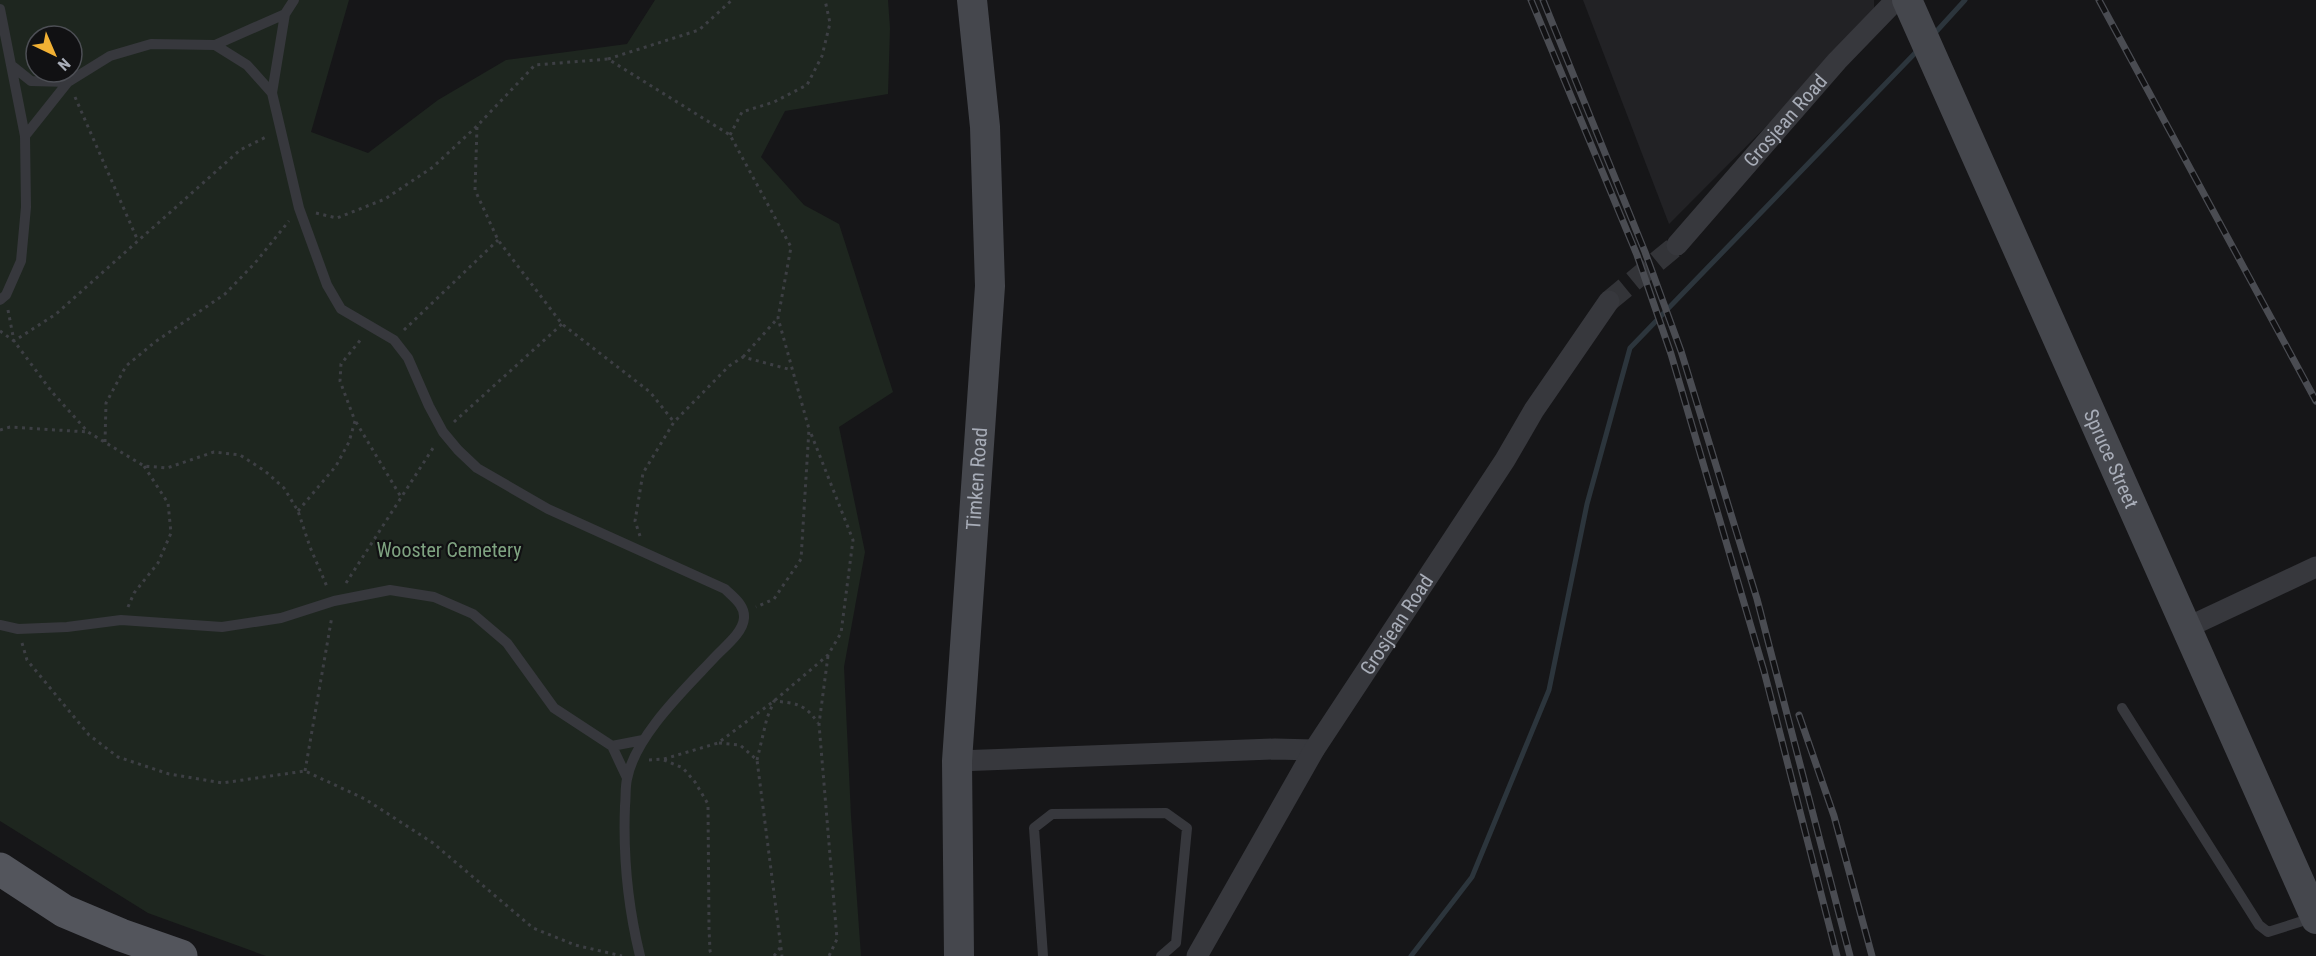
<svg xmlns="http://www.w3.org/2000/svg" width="2316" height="956" viewBox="0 0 2316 956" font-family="'Roboto Condensed',sans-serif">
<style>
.built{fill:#222225}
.green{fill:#1e261f;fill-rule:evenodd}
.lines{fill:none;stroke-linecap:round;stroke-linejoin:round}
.stream{stroke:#2c353c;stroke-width:5}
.street-tunnel{stroke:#333438;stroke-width:21;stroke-dasharray:21 10;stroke-linecap:butt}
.path{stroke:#3d3f44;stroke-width:3;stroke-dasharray:3 4.5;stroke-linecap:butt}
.lane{stroke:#37383d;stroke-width:10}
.street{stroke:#37383d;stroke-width:21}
.secondary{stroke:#45474d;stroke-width:30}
.primary{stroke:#53555c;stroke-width:33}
.rail-casing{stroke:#4a4c52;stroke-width:7}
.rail{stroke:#111113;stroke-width:4.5;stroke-dasharray:14;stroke-linecap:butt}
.labels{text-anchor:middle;stroke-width:4.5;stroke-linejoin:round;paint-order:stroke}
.street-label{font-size:20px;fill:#a8adb8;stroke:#111113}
.park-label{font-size:20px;fill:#7fa381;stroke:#111113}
</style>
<rect width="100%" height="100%" fill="#161618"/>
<path class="built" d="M1583 0H1874V10L1857 35 1669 224Z"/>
<path class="green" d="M0 0H349L311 132 368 153 438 100 506 60 627 44 655 0H888L890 28 888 94 785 111 761 157 804 205 839 224 893 392 839 427 865 552 844 667 851 816 861 956H266L148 913 0 821ZM36 36H72V72H36Z"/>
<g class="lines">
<path class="stream" d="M1934 34 1965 0
M1411 956 1472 877 1549 690 1587 504 1630 348 1919 49"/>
<path class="street-tunnel" d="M1609 301 1677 245"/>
<path class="path" d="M608 59 699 30 732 0
M75 97 138 241
M477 127 475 190 498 240 562 324 650 392 674 422
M730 135 742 112 774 102 807 85 822 56 830 23 825 0
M316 213 337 218 385 199 433 167 477 126 535 65 608 59 730 135 791 247 778 318 809 429 801 559 774 599 756 607
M8 310 14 341 56 314 240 150 268 136
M404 330 498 240
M0 331 14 341 52 392 88 432 144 466 167 468 214 452 240 455 265 471 284 488 298 511 310 547 328 589
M743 357 778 318
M356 422 401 497
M454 422 562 324
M0 430 10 427 88 432
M105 442 106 403 126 366 155 342 225 294 255 263 289 221
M298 511 336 466 349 442 355 421 340 381 341 364 362 338
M640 536 635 521 643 473 674 422 729 366 743 357 792 370
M346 583 435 445
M128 607 134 593 158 563 171 533 168 503 144 466
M22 643 27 660 89 735 118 757 169 774 222 783 305 771 365 799 433 843 533 928 575 945 622 956
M828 656 819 724 837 939 829 956
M719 743 740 745 757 760 782 956
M649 760 664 759 718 743 774 701 828 655 841 633 853 540 810 431
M664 760 683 768 695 782 708 804 709 928 710 951 713 956
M757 760 767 718 774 701C796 703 805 704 818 723
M305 771 332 616
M774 956 780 948"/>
<path class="lane" d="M0 9 25 136
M215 45 285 14
M11 65 31 81 68 82
M272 93 285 14 294 0
M0 300 6 295 21 261 26 207 25 136 68 82 110 56 151 44 215 45 247 65 272 93 299 208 327 285 341 309 394 340 408 358 429 406 443 432 458 450 477 468 548 509 725 589C733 597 745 605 744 618 743 633 724 647 714 658 685 689 635 736 627 779 625 788 626 797 625 806 623 856 628 907 640 956
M0 625 18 629 67 627 121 620 222 627 281 618 334 601 390 590 434 597 473 614 507 643 554 708 612 746 627 778
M2122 708 2259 925 2268 932 2312 918
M612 746 643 740
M1043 956 1034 828 1052 814 1166 813 1187 828 1176 943 1161 956"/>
<g class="street">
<path id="s1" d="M1677 245 1837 61 1896 0"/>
<path d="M2186 628 2316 567"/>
<path d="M957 761 1275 749 1314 750"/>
<path id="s2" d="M1197 956 1314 750 1505 460 1534 410 1609 301"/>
</g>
<g class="secondary">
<path id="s3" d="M1907 0 2316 919"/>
<path id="s4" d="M959 956 957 761 990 286 985 127 972 0"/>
</g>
<path class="primary" d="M0 869 64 911 121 935 181 956"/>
<defs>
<path id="rail" d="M1531 0 1637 255 1671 354 1764 671 1837 956
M1543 0 1645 252 1681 351 1757 599 1850 956
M2099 0 2316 401
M1799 715 1834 816 1872 956"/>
</defs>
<use href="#rail" class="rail-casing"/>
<use href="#rail" class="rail"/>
</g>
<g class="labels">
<g class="street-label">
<text dy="7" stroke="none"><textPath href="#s1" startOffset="165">Grosjean Road</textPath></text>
<text dy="7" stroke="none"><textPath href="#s3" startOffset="502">Spruce Street</textPath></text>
<text dy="7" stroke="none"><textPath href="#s4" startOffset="478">Timken Road</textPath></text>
<text dy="7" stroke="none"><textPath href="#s2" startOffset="387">Grosjean Road</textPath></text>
</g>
<g class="park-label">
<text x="449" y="557">Wooster Cemetery</text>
</g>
</g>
<g transform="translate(54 54) rotate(136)"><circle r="28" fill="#111113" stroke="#4d4f55" stroke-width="1.5"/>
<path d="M0-4.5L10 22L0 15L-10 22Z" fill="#f2b134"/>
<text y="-9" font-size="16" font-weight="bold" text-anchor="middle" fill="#a8adb8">N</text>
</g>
</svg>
